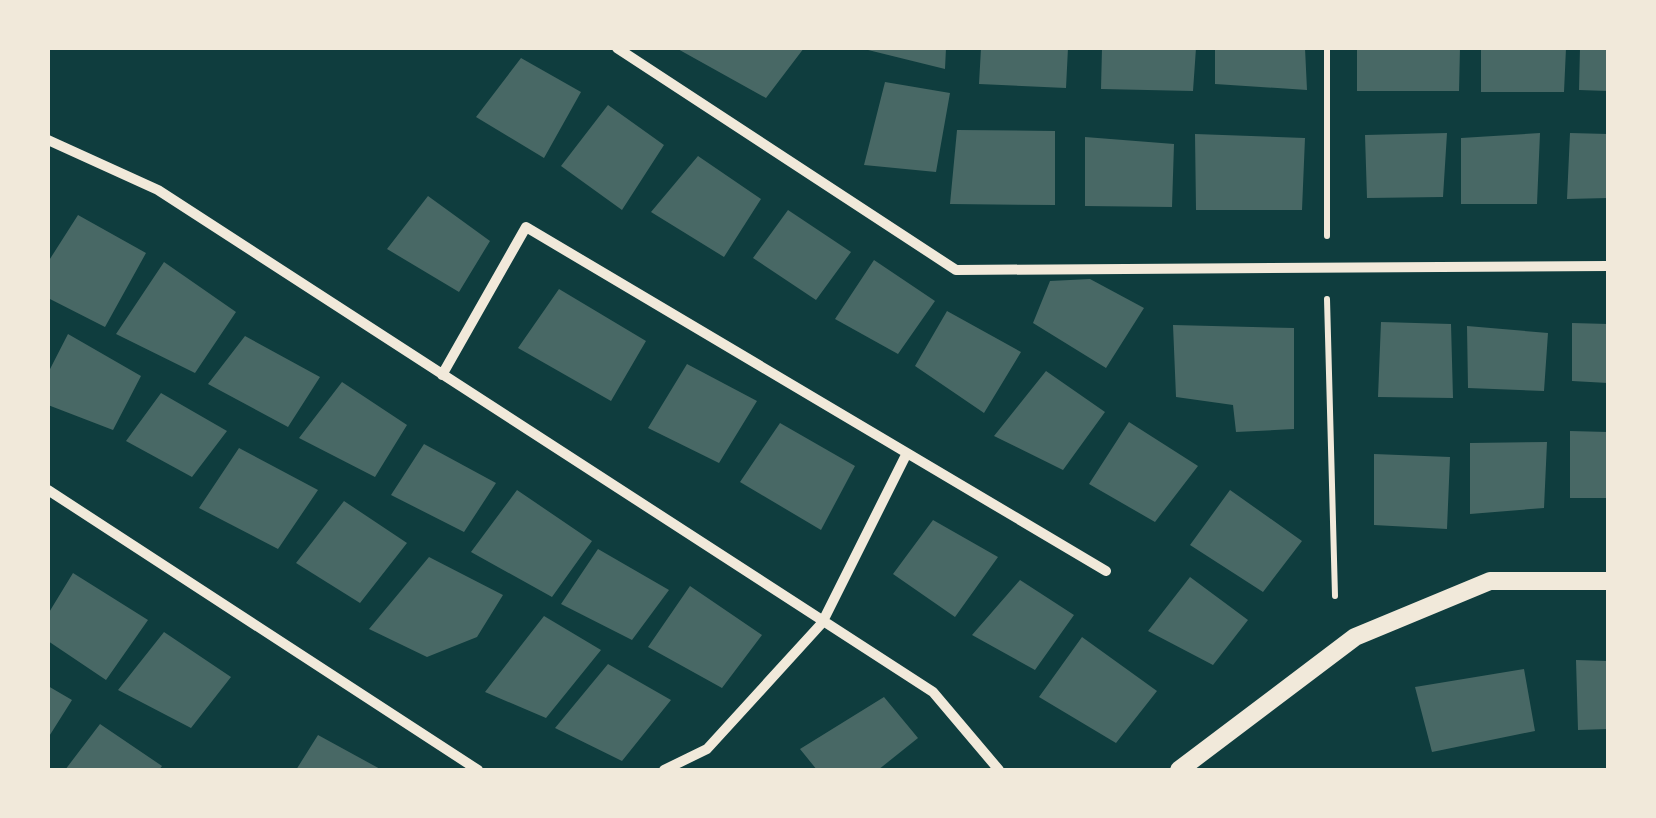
<svg xmlns="http://www.w3.org/2000/svg" width="1656" height="818" viewBox="0 0 1656 818" font-family="Overpass,sans-serif">
<style>
.building{fill:#486865}
.lines{fill:none;stroke-linecap:round;stroke-linejoin:round}
.path{stroke:#f1e9da;stroke-width:6}
.minor{stroke:#f1e9da;stroke-width:10}
.tertiary{stroke:#f1e9da;stroke-width:18}
</style>
<rect width="100%" height="100%" fill="#0f3d3e"/>
<path class="building" d="M676 48H804L766 98Z
M864 48H946L945 69 864 49Z
M981 48H1068L1066 88 979 84Z
M1102 48H1196L1193 91 1101 89Z
M1215 48H1305L1307 90 1215 84Z
M1357 48H1460L1459 91H1357Z
M1481 48H1566L1564 92H1481Z
M1580 48H1608V91L1579 90Z
M521 58 581 92 544 158 476 117Z
M885 82 950 93 936 172 864 165Z
M608 105 664 145 622 210 561 166Z
M957 130 1055 131V205L950 204Z
M1447 133 1443 197 1367 198 1365 135Z
M1540 133 1537 204H1461V138Z
M1570 133 1608 134V198L1567 199Z
M1195 134 1305 138 1302 210H1196Z
M1085 137 1174 144 1172 207 1085 206Z
M698 156 761 199 724 257 651 212Z
M428 196 490 241 459 292 387 249Z
M788 210 851 252 816 300 753 258Z
M78 215 146 253 105 327 48 298V262Z
M874 260 935 301 898 354 835 319Z
M164 262 236 312 195 373 116 334Z
M1090 279 1144 308 1106 368 1033 323 1050 281Z
M559 289 646 341 611 401 518 348Z
M947 311 1021 352 984 413 915 366Z
M1381 322 1451 324 1453 398 1378 397Z
M1572 323 1608 324V383L1572 381Z
M1173 325 1294 328V429L1236 432 1233 405 1176 397Z
M1467 326 1548 333 1544 391 1468 388Z
M68 334 141 376 113 430 48 405V373Z
M245 336 320 377 288 427 208 384Z
M687 364 757 401 719 463 648 428Z
M1046 371 1105 412 1063 470 994 436Z
M342 382 407 425 375 477 299 438Z
M161 393 227 431 192 477 126 441Z
M1129 422 1198 466 1155 522 1089 484Z
M780 423 855 466 821 530 740 482Z
M1570 431 1608 432V498H1570Z
M1547 442 1544 508 1470 514V443Z
M424 444 496 483 464 532 391 495Z
M239 448 318 490 278 549 199 508Z
M1374 454 1450 457 1447 529 1374 525Z
M517 490 592 541 552 597 471 552Z
M1230 490 1302 541 1263 592 1190 545Z
M344 501 407 543 360 603 296 563Z
M933 520 998 557 955 617 893 574Z
M598 549 669 590 632 640 561 604Z
M429 557 503 595 477 637 427 657 369 629Z
M73 573 148 620 106 680 48 641V614Z
M1190 577 1248 620 1213 665 1148 631Z
M1020 580 1074 615 1035 670 972 635Z
M690 586 762 635 722 688 648 647Z
M544 616 601 650 546 718 485 692Z
M164 632 231 677 191 728 118 690Z
M1082 637 1157 691 1116 743 1039 697Z
M1576 660 1608 661V729L1578 730Z
M608 664 671 700 622 761 555 728Z
M1524 669 1535 731 1432 752 1415 687Z
M48 686 72 700 48 738Z
M884 697 918 738 878 770H817L800 749Z
M100 724 162 766 159 770H65Z
M318 735 382 770H296Z"/>
<g class="lines">
<path class="path" d="M1327 236V48
M1327 299 1335 596"/>
<path class="minor" d="M617 48 956 270 1608 266
M48 140 158 190 933 692 999 770
M442 375 526 227 1106 571
M48 490 478 770
M664 770 707 749 822 623 907 453"/>
<path class="tertiary" d="M1179 770 1355 637 1490 581H1608"/>
</g>
<rect width="1656" height="818" fill="none" stroke="#f1e9da" stroke-width="100"/>
</svg>
